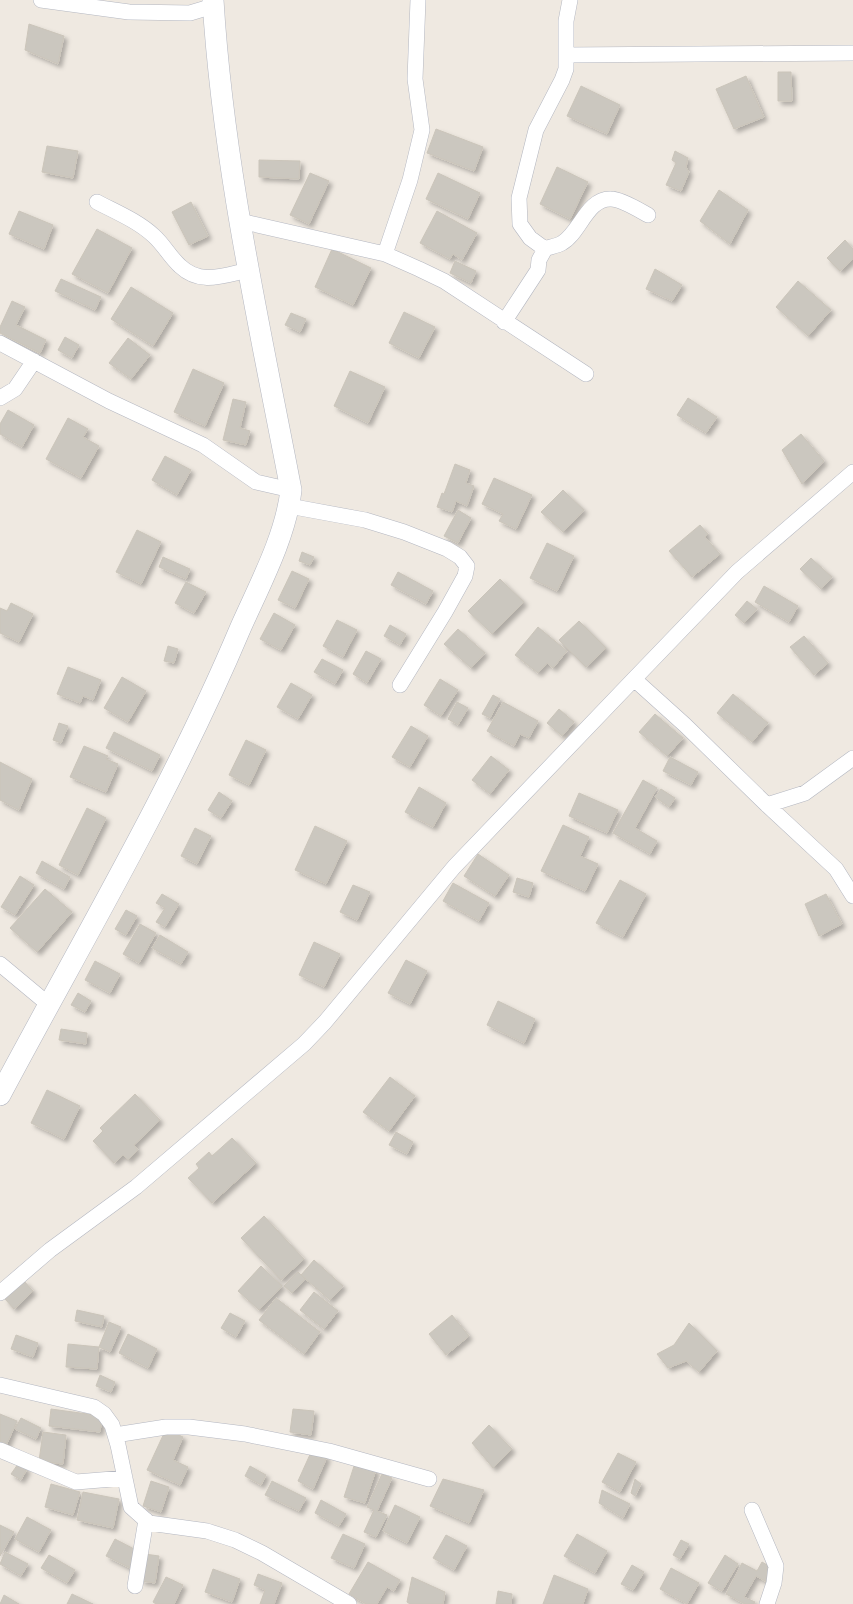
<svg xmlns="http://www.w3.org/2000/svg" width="853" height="1604" viewBox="0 0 853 1604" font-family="Commissioner,sans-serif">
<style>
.building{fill:#cbc7bf;stroke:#cbc5ba;filter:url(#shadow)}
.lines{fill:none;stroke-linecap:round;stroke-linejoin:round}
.street-casing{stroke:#b4b7c1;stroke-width:16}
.secondary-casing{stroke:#b4b7c1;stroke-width:22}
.street{stroke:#fff;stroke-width:15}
.secondary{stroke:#fff;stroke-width:21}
</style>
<defs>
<filter id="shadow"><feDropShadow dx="3.5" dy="3.5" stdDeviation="2" flood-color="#0004"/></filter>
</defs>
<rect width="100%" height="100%" fill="#efe9e1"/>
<path class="building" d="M29 24 64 36 58 64 25 50Z
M778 72H791L792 101H778Z
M746 76 764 117 734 129 716 89Z
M581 86 620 105 607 134 567 116Z
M436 129 483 147 474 171 427 153Z
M47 146 78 151 73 178 42 172Z
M675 151 688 158 686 167 689 172 681 191 666 185 676 163 672 160Z
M259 160 300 161 299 179 259 177Z
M557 167 588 182 570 219 540 204Z
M310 173 329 181 309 224 290 215Z
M438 173 480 193 468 219 426 199Z
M719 190 748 210 730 244 700 221Z
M191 202 208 236 189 245 172 212Z
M19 211 53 225 44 249 9 234Z
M437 211 477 233 462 260 453 254 450 259 420 243Z
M97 229 132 248 108 293 72 274Z
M845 240 853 249V259L840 271 827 258Z
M332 249 371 268 353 305 315 287Z
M455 261 476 271 471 283 450 273Z
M655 269 682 285 672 301 646 289Z
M61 279 101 297 95 310 55 291Z
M798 281 831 310 808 336 776 307Z
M131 287 173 313 153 346 111 319Z
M12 301 25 307 16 325 46 340 40 353 0 333V327Z
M404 312 435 327 419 358 389 343Z
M291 313 306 319 300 332 285 325Z
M65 337 79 345 72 358 58 350Z
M128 338 150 355 131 379 109 363Z
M193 369 224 383 205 426 174 412Z
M350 371 385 387 368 423 334 406Z
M688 398 717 417 706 433 677 415Z
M233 399 246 402 240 428 250 431 246 445 223 440Z
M8 410 34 425 22 447 0 434V424Z
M68 418 88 429 83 437 99 446 81 478 46 459Z
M801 434 824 461 802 484 782 450Z
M165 456 191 470 177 495 152 480Z
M455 464 470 470 466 483 474 486 467 506 456 501 452 512 437 507 442 493 444 494Z
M494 478 532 495 516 529 499 521 503 514 482 504Z
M563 490 584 510 563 532 541 512Z
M458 510 471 518 458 543 444 536Z
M700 525 708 534 705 537 720 554 692 577 669 551Z
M137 530 161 542 141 584 116 572Z
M547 543 574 556 557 591 530 578Z
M302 552 314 557 310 565 299 561Z
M163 557 190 569 186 579 159 567Z
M811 558 832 577 821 589 800 569Z
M292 571 309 579 295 608 278 600Z
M398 572 433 591 426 604 391 585Z
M500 579 524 602 492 634 468 611Z
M186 582 206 592 194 613 175 603Z
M764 586 798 606 789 622 755 602Z
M747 601 757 609 744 623 735 615Z
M11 603 33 614 19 642 0 633V608L7 611Z
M274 613 295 625 281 650 260 639Z
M337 620 357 630 343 657 323 646Z
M579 621 606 648 586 667 559 640Z
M390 625 406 634 400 645 384 636Z
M538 627 567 651 553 668 547 663 538 673 515 655Z
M458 629 485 653 471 668 444 644Z
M804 636 828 663 814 675 790 647Z
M168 646 178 649 174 663 164 661Z
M366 651 381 659 367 683 353 674Z
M322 659 343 670 335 684 314 672Z
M68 667 101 680 93 700 83 696 80 703 57 694Z
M122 677 146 691 128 722 104 708Z
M440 679 458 690 441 716 424 705Z
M291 683 312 695 298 719 277 707Z
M733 694 768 723 752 742 717 713Z
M493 695 500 699 490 718 482 714Z
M457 702 468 708 458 725 448 719Z
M503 702 538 721 529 738 520 734 514 746 487 731Z
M559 709 574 722 562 736 547 723Z
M655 714 683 738 667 756 639 732Z
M59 723 68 726 61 743 53 740Z
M411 726 428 736 410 767 392 757Z
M114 732 160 755 152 771 106 748Z
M246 740 266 750 249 785 229 775Z
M84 746 108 756 106 759 118 764 106 792 70 777Z
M491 756 509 770 490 794 472 780Z
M670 757 698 772 691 785 663 771Z
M0 762 32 779 19 810 0 800Z
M643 780 657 788 635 828 657 841 650 854 613 833Z
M419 787 446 803 433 827 405 812Z
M661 789 675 798 669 807 655 797Z
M219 792 232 801 221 818 208 810Z
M579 793 618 810 607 833 569 816Z
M87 808 106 818 78 875 59 865Z
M563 825 589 837 580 856 598 864 585 891 541 871Z
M315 826 347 841 326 884 295 870Z
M195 828 211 836 197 864 181 856Z
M478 854 509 875 495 896 464 876Z
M42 861 70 877 64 889 36 873Z
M20 876 34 885 15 915 1 907Z
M517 878 533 883 529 897 513 892Z
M620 880 646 894 623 937 596 923Z
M453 883 489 903 479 921 443 901Z
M353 885 370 892 357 920 340 912Z
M45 889 72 912 37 952 10 928Z
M162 894 179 904 165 927 156 922 165 908 156 903Z
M826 894 842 924 819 936 805 904Z
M126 910 137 916 126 935 115 929Z
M140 924 156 933 139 963 123 954Z
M160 935 188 952 181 964 152 948Z
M314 942 340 954 324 987 299 975Z
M406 960 427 971 410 1004 388 993Z
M95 961 120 974 110 993 85 980Z
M78 993 91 1001 85 1012 71 1005Z
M498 1001 535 1019 524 1043 487 1025Z
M61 1029 87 1033 86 1044 59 1040Z
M390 1077 415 1096 389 1131 363 1112Z
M47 1090 80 1106 64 1139 31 1123Z
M135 1094 160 1120 134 1145 138 1150 128 1160 123 1155 114 1163 93 1141 103 1131 100 1128Z
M396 1132 413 1142 407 1154 389 1145Z
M232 1138 256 1163 212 1203 188 1178 199 1168 196 1164 209 1152 212 1156Z
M264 1216 304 1259 281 1280 241 1238Z
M314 1260 343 1286 330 1300 301 1275Z
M261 1266 282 1286 259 1310 238 1291Z
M298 1272 305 1279 292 1293 284 1286Z
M24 1281 33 1291 14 1309 5 1299Z
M314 1292 338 1311 324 1329 300 1310Z
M276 1298 320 1332 304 1354 259 1320Z
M77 1310 104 1316 102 1327 75 1321Z
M230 1313 245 1321 236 1337 221 1328Z
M452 1315 469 1336 446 1355 429 1334Z
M109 1322 121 1327 110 1352 99 1347Z
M689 1323 717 1351 699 1372 686 1361 668 1368 657 1354 674 1345Z
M128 1334 157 1349 148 1368 119 1353Z
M16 1335 38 1343 33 1357 11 1349Z
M68 1344 99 1347 97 1369 66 1367Z
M100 1375 115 1382 111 1392 96 1386Z
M51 1409 102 1416 100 1432 49 1426Z
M293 1409 314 1411 311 1435 290 1432Z
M0 1414 17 1421 5 1448 0 1446Z
M21 1418 41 1428 36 1439 15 1429Z
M489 1425 512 1449 493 1468 472 1443Z
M166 1429 183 1437 173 1460 188 1467 180 1485 147 1470Z
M43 1432 66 1435 63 1464 39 1461Z
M312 1450 327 1457 313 1489 298 1481Z
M618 1453 636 1462 620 1492 602 1482Z
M355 1463 376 1470 365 1503 344 1497Z
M18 1464 27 1469 21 1480 11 1474Z
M250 1466 266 1475 261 1485 245 1476Z
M382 1474 392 1478 377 1511 387 1515 376 1537 364 1532 374 1510 367 1507Z
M443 1479 484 1490 469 1523 430 1506Z
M635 1479 641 1484 635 1496 631 1493Z
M151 1481 169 1487 161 1512 143 1506Z
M272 1481 306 1498 299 1511 265 1495Z
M51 1484 80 1492 73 1515 45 1507Z
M602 1490 630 1504 623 1518 599 1503Z
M83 1492 119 1499 113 1528 77 1520Z
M321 1500 346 1514 339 1526 315 1513Z
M395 1505 420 1517 407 1543 383 1531Z
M27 1517 51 1530 39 1552 15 1539Z
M0 1525 14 1532 0 1556Z
M343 1534 365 1544 354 1568 331 1558Z
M577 1534 607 1551 595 1573 564 1556Z
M446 1535 467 1546 454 1570 433 1558Z
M115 1539 138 1551 130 1568 106 1556Z
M681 1540 689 1544 680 1559 673 1555Z
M5 1552 28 1564 21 1576 0 1564Z
M145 1554 159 1556 155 1583 141 1581Z
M49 1555 75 1570 67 1583 41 1568Z
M725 1555 738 1564 722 1591 708 1583Z
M368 1562 400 1580 394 1591 387 1587 377 1604H366L349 1594Z
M762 1562 774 1569 767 1582 756 1576 744 1597 755 1602 754 1604H745L726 1594 742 1563 757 1571Z
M632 1565 644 1572 633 1590 621 1584Z
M671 1568 699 1583 687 1604 660 1589Z
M213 1569 240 1579 232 1602 205 1592Z
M258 1574 282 1583 274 1604H260L265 1590 254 1585Z
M554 1575 588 1589 583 1604H543Z
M166 1577 183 1585 174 1604H156L153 1602Z
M412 1577 445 1592 443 1604H410L407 1602Z
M498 1591 512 1594 511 1604H496Z
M72 1594 93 1604H67Z
M4 1595 19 1604H0Z"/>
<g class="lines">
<defs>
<path id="street" d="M41 0 129 12 190 13 213 6
M566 55 853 53
M97 202C116 212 138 221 154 236 164 245 170 257 180 266 201 286 224 275 249 270
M240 221 385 254 419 269 444 281 586 374
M544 249C549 247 557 246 562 243 580 233 587 198 611 199 621 199 639 210 648 215
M385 254 410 180 422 130 415 79 418 0
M504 322 538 270 539 260 545 249 530 238 520 224 519 198 536 130 562 80 566 69V21L570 0
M0 343 109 401 203 445 256 482 291 490
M0 398 15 389 34 361
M853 472 737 572 634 679 685 725 767 805 836 869 853 896
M289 506 365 520 404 532 447 549 460 557 467 566 465 576 445 612 400 685
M767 805 805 793 853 758
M0 964 48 1004
M0 1293 50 1250 136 1187 304 1044 325 1022 454 867 634 679
M0 1385 94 1407 104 1414 112 1425 118 1445 131 1507 149 1523 207 1531 235 1540 262 1553 349 1604
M115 1435 166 1427H189L245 1434 329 1451 429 1479
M0 1450 76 1482 125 1478
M752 1510 776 1566 774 1583 767 1604
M135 1586 146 1520"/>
<path id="secondary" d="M0 1095C82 941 172 790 240 629 259 586 286 536 291 490 260 328 223 165 213 0"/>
</defs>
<use href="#street" class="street-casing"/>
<use href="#secondary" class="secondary-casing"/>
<use href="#street" class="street"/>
<use href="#secondary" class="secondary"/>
</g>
</svg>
